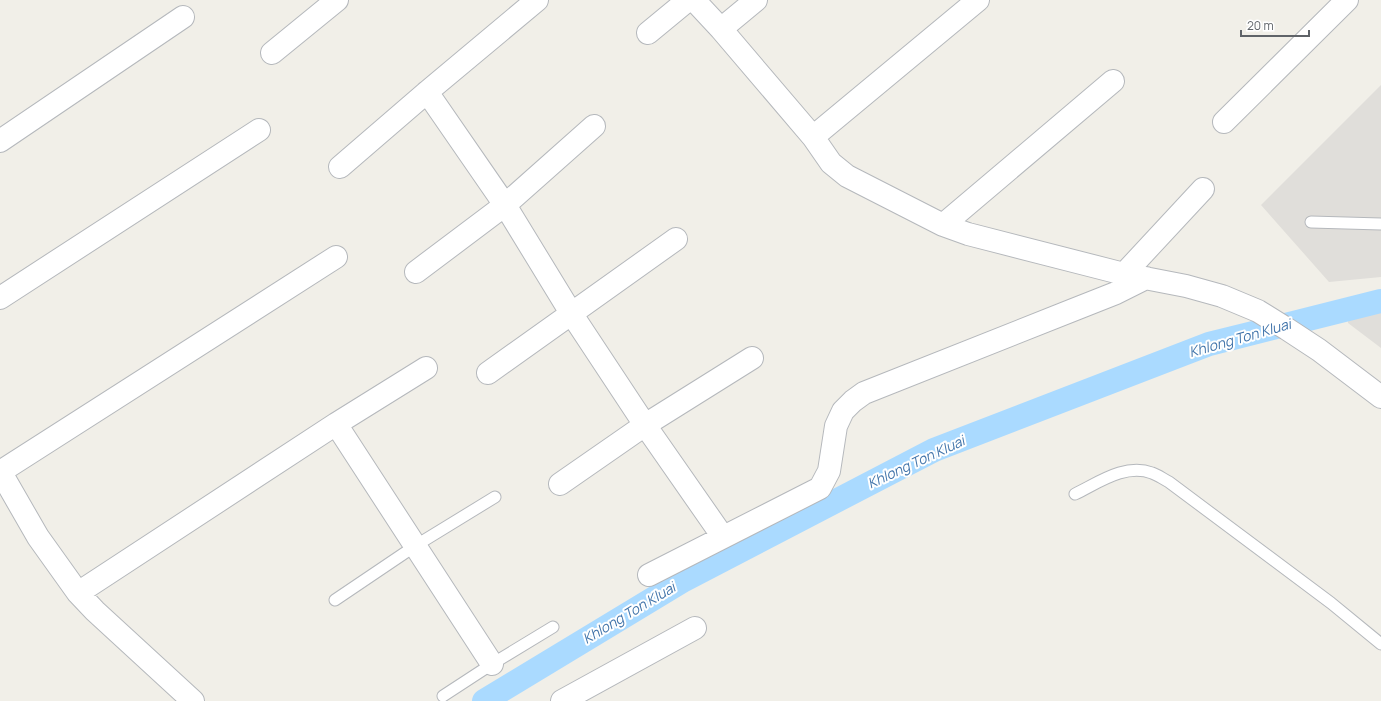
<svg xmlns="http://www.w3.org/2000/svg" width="1381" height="701" viewBox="0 0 1381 701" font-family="Manrope,sans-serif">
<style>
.industrial{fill:#e0deda}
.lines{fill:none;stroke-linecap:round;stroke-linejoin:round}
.canal{stroke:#aadaff;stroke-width:24}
.lane-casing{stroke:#b5b8bc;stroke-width:13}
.street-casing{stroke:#b5b8bc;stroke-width:24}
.lane{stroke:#fff;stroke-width:11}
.street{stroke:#fff;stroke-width:22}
.labels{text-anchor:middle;stroke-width:4;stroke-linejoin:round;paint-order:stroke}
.water-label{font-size:14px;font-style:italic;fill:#4174aa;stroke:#fff}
</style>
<rect width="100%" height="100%" fill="#f1efe8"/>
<path class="industrial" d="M1381 85V277L1329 282 1261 205Z
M1381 302V348L1348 323 1349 304Z"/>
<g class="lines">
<path class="canal" d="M484 701 684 580 934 450 1209 344 1381 301"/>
<defs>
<path id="lane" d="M1311 222 1381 224
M1075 494C1098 483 1125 463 1152 473 1158 475 1163 479 1169 482L1331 603 1381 644
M335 600 415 546 495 497
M443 696 492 664 553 627"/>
<path id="street" d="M694 0 721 29 813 137 831 163 847 176 943 225 968 234 1124 274 1186 286 1222 296 1258 311 1287 329 1319 350 1381 397
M721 29 756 0
M648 33 688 0
M272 53 337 0
M427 92 505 205 571 313 645 425 723 537
M1224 122 1347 0
M813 137 978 0
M0 141 183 17
M340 167 427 92 537 0
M943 225 1113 81
M416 272 505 205 594 126
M1124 274 1203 189
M0 298 259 130
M488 373 676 239
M336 424 492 664
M0 471 38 537 78 593 95 611 193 701
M0 472 336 257
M560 484 645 425 752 358
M649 575 820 488 829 471 836 426 843 411 853 401 864 393 1073 310 1116 293 1146 278
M78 593 336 424 426 368
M562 701 695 628"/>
</defs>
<use href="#lane" class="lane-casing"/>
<use href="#street" class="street-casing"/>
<use href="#lane" class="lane"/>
<use href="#street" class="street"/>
</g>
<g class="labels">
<g class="water-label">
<text transform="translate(1240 338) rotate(-16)" y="5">Khlong Ton Kluai</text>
<text transform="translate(916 462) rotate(-25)" y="5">Khlong Ton Kluai</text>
<text transform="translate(629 613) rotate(-31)" y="5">Khlong Ton Kluai</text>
</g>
</g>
<path d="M1241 30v6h68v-6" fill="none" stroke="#5f6368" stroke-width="2"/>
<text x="1247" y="30" font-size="12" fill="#5f6368" stroke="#ffffff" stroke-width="3" paint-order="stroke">20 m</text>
</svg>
